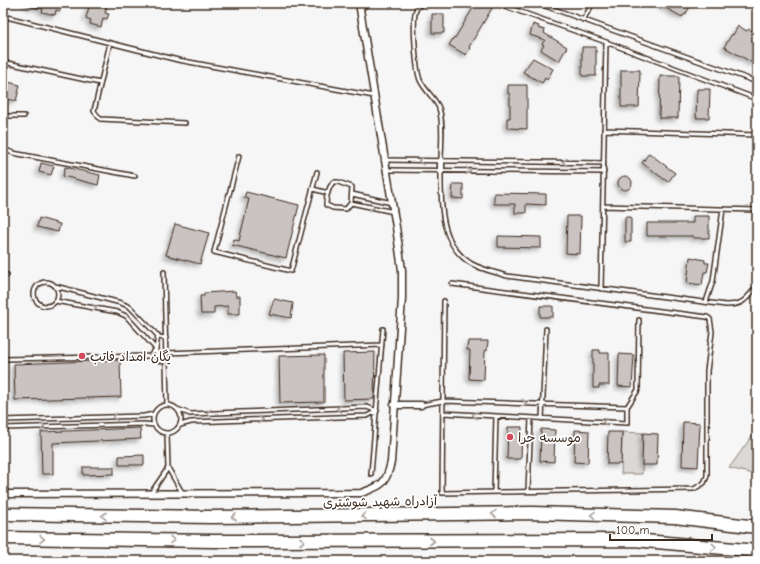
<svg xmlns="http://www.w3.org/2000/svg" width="760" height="564" viewBox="0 0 760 564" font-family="'Comic Neue','Playpen Sans Arabic',sans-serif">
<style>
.green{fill:#dbd9d6;stroke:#8b827a}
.building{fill:#c9c3c1;stroke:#3b2a1e;filter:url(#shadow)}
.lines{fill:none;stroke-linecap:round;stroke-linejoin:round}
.service-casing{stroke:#3b2a1e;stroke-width:6}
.minor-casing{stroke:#3b2a1e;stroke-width:9}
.motorway-casing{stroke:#3b2a1e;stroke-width:15}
.service{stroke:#fff;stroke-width:3}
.minor{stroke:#fff;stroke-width:6}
.motorway{stroke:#fff;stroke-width:12}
.oneway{stroke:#a79f9a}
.poi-dot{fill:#d1495b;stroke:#fff;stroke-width:1.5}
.labels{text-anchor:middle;stroke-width:3.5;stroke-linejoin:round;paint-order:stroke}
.poi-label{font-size:13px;fill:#3b2a1e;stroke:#fff;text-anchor:start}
.street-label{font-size:13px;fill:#3b2a1e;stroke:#fff}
</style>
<defs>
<filter id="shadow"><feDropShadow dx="-3" dy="3" stdDeviation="2" flood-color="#0004"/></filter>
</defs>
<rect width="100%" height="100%" fill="#f7f6f6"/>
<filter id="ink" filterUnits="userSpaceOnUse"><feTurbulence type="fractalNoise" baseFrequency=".025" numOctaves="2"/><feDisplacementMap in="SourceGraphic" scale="8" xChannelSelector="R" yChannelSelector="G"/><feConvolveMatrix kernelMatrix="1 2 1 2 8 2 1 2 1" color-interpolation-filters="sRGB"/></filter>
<g filter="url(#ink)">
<path class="green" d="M757 429V475L729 468Z
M622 432 643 433 642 474H621Z"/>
<path class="building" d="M26 3H62L60 11 56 10 55 15 42 12 43 9 26 5Z
M90 3 94 4V3H108L105 13 109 14 107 19 103 18 101 27 90 24 91 20 86 18Z
M476 3H495L469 47 470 48 466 55 449 45 454 37 455 38Z
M657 3H687L691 5 685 15H683L682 17Z
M432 14H444V33H432Z
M533 24 539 26 538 28 545 30 544 33 567 47 559 61 541 50 544 45 542 44 545 40 530 35Z
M738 26 747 31 749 29 757 34V57L753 63 724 47 732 34 733 35Z
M582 47H596V76H582Z
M533 58 553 69 547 80 545 78 542 83 523 72Z
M621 70H640L639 107H621Z
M660 76H679L678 118H659Z
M8 82 20 85 16 101 4 98Z
M508 85H527V129L507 128V118H510V94H508Z
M697 89H710L709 118H696Z
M649 153 675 173 668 182 642 163Z
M41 163 54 166 51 175 39 172Z
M65 167 100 175 98 185 63 176Z
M618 183a7 7 0 1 1 14 0a7 7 0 1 1-14 0Z
M453 184H463V199L452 198Z
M246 192 299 205 286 258 232 245 234 239 239 241 249 199 244 198Z
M494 193 546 194V205L526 204V213H515V204H494Z
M567 216H581L580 254 566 253Z
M693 216H709V238H693V236H647V223H693Z
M625 217H631V242H625Z
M39 218 60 224 58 232 37 227Z
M175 224 209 233 200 264 166 255Z
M498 236 541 237V248L498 247Z
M690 257 705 260V263H709L707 272H704L702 285 687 283Z
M235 291 236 296H240V314H228V306L214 307V314H201L200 296H204V293Z
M274 299 293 303 291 318 269 314Z
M540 306H553V317H540Z
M468 341H488L487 351 485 350 484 380 469 379 470 350H467Z
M593 350H600V353H609V385H599V388H593Z
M375 352 374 399 344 400 343 353Z
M619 354 634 355 632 387 618 386Z
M324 355V402L280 403 279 356Z
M120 360 121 397 15 400 14 364Z
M683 422 700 423 698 467 682 466Z
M508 427H522L521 459H507Z
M140 428 141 439 53 443V474H42L41 432Z
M541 429 555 430 554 462 540 461Z
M575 430 589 431 588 463 574 462Z
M608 432H622L621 464H607Z
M643 433 658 434 657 465H642Z
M144 455V465H119V456Z
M83 467H114V474L83 475Z"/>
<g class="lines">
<defs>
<path id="service" d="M422 3C420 5 417 7 416 10 412 19 416 70 420 80 425 91 435 98 439 108 444 124 441 145 441 161
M500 3 507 7 606 42 757 99
M537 3 757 82
M3 4V3
M360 10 368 3
M3 16 178 60 374 96
M583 20 593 3
M110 43 94 111 100 119 185 123
M3 62 100 83
M3 116H24
M604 130 757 135
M3 149 13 153 135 176
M239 156 214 252 291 271 317 172
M386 160 604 163
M387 170 604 172
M441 171C441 203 439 245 472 264 483 270 495 272 507 276L726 305C744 305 746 299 757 286
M333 182H338L352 187 351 203 346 209 333 208 326 205C326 197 328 189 333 182Z
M313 189 328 193
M352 194 392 203
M351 203 394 212
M603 206 757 210
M164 272 167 405
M3 275H7
M34 294a12 12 0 1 1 24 0a12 12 0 1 1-24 0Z
M55 286 121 303 130 307 159 337 166 338
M601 289 606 42
M55 301 117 312 126 316 156 349 157 360 166 362
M444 301 442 493 694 489 704 483 707 476V371L712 332 710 319 707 317 452 284
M706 302 713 281 723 209
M166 353 382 345
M5 359 150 356 156 349 158 335
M421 405 443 401 627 407
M153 419a14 14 0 1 1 28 0a14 14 0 1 1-28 0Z
M177 409 190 414 367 407 377 411
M443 413 627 423V407L638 390 639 320
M542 419 546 329
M3 420 144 416 154 414
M180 425 191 422 367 416 377 411
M3 428 144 424 154 425
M167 434 168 468 183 494
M371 474 383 329
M528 491 531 418
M494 492 496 416
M151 493 168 468"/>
<path id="minor" d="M441 171V161
M394 405H421
M3 494 361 493C381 486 386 485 391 462L402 298V270L396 227 359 3"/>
<path id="motorway" d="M3 514 212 517 533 513 675 517 757 527
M3 538 214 541 634 540 757 551"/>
</defs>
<use href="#service" class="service-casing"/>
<use href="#minor" class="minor-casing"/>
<use href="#motorway" class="motorway-casing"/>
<use href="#service" class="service"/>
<use href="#minor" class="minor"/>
<use href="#motorway" class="motorway"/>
</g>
<defs><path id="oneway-chevron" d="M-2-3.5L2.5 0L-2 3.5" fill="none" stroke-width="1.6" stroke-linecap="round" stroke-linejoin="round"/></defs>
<g class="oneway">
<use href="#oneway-chevron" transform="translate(421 161) rotate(-179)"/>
<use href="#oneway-chevron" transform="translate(565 162) rotate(-179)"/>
<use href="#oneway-chevron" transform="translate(468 171) rotate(1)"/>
<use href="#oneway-chevron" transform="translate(372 207) rotate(12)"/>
<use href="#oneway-chevron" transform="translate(94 308) rotate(10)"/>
<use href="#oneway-chevron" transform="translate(524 403) rotate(2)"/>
<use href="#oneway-chevron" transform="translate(339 409) rotate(178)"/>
<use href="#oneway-chevron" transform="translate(209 413) rotate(178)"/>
<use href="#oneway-chevron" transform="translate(475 415) rotate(-177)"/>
<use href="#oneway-chevron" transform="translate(115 417) rotate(178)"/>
<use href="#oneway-chevron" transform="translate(260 420) rotate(-2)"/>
<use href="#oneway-chevron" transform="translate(605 422) rotate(-177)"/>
<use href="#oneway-chevron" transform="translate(42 427) rotate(-2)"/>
<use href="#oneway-chevron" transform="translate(494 514) rotate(179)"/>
<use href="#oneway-chevron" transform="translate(593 515) rotate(-178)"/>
<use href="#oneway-chevron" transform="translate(104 516) rotate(-179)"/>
<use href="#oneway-chevron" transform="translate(364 516) rotate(179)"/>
<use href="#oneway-chevron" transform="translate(234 517) rotate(179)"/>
<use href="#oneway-chevron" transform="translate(42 539) rotate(1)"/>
<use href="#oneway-chevron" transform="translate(172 540) rotate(1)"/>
<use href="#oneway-chevron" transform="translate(302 541)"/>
<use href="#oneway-chevron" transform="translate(432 541)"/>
<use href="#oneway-chevron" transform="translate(714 547) rotate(5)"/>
</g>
</g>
<g class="poi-dot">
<circle cx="82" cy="356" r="4"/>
<circle cx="510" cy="437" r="4"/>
</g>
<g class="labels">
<g class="poi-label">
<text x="90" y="361">یگان امداد فاتب</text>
<text x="518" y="442">موسسه حرا</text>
</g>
<g class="street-label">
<text transform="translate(380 501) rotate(-1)" y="5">آزادراه شهید شوشتری</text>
</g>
</g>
<rect width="760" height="564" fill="none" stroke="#fff" stroke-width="16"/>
<rect x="8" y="8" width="744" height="548" fill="none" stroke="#3b2a1e" stroke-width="1.5" filter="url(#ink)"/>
<path d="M610 534v6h102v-6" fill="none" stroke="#3b2a1e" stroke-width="2"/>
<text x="616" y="534" font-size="12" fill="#3b2a1e" stroke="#ffffff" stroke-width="3" paint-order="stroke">100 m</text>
</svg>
